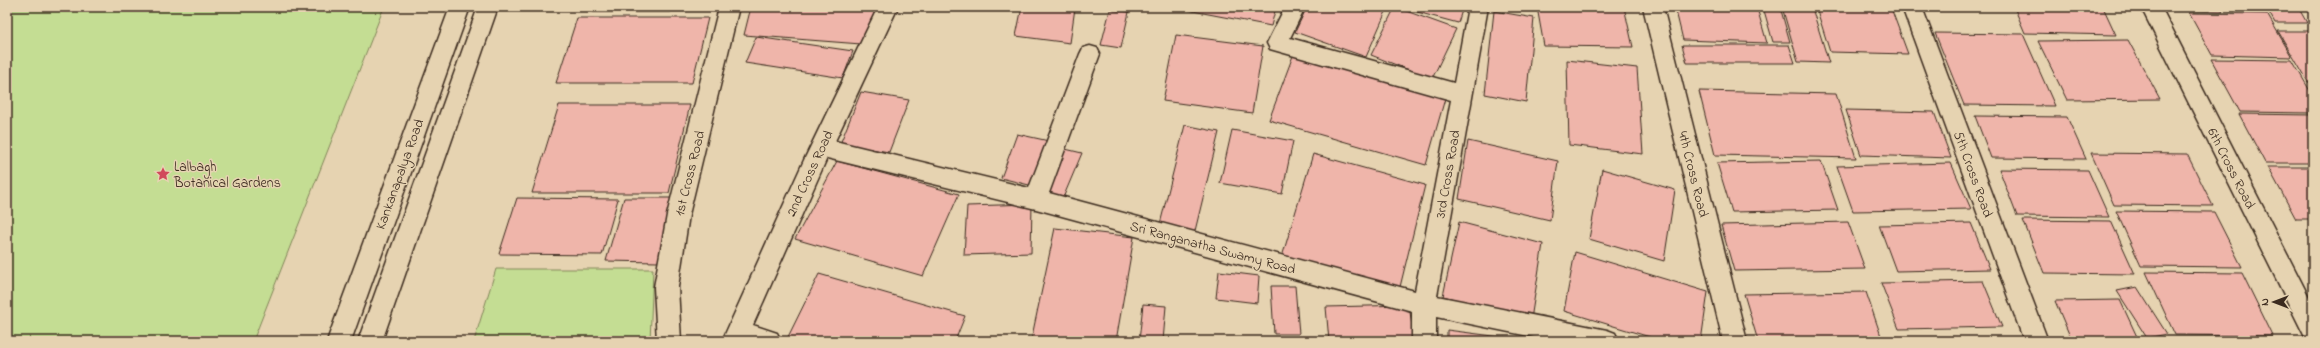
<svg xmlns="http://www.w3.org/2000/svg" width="2320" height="348" viewBox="0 0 2320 348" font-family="'Indie Flower',sans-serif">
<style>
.green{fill:#c4dd93;stroke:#808458}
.building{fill:#efb5aa;stroke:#3b2a1e}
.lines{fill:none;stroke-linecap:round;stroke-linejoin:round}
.minor-casing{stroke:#3b2a1e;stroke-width:3}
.tertiary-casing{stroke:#3b2a1e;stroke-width:3}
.minor{fill:#e6d3b1;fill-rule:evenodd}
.tertiary{fill:#e6d3b1;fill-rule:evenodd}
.labels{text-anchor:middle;stroke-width:3;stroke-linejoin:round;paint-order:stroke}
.poi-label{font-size:14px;fill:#3b2a1e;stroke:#e6d3b1;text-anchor:start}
.street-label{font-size:14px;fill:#3b2a1e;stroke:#e6d3b1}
</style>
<rect width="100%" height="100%" fill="#e6d3b1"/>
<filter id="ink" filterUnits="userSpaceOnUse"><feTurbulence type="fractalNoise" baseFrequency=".025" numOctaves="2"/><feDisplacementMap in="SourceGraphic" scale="8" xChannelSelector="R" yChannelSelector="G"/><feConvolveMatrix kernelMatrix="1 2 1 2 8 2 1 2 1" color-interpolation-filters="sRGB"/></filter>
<g filter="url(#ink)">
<path class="green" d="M7 7H384L253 341H7Z
M496 269H653L650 341H474Z"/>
<path class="building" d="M595 7H672L671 12H593Z
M751 7H880L861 44 744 35Z
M1022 7 1075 8 1070 43 1016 36Z
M1172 7H1276L1271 26Z
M1307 7H1388L1366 57 1295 32Z
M1395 7 1456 29 1432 79 1371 55Z
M1419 7H1463L1458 23 1417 12Z
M1537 7H1624L1633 47 1544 46Z
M1675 7 1757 8 1767 43 1683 40Z
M1763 7H1780L1790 42H1773Z
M1782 7 1812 8 1829 63 1798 62Z
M1816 7 1891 8 1908 54 1830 52Z
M1929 7H2009L2010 9 1930 8Z
M2014 7H2103L2116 35 2025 33Z
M2175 7H2220L2223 11 2177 10Z
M2228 7H2263L2265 11 2229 10Z
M2266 7H2298L2307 23H2275Z
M2306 7H2313V19Z
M1110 10 1129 12 1121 48 1101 45Z
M1494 11 1534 18 1526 102 1485 94Z
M2189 13 2267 14 2292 57 2212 55Z
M577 18H708L692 83H556Z
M2278 31H2313V82H2308Z
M1935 33 2023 34 2055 106 1964 105Z
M1176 35 1263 46 1252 113 1163 101Z
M756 37 853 51 843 78 745 63Z
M2128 40 2160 99 2067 100 2038 41Z
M1682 45H1789L1795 63H1687Z
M1294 53 1446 95 1426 165 1269 120Z
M2211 59 2292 60 2313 96V113L2240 112Z
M1567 60 1637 68 1643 154 1569 145Z
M1699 91 1836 94 1856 158 1715 155Z
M861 92 909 100 889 152 840 144Z
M559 105H690L669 193H532Z
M1846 110 1934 112 1951 158 1861 155Z
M2239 114 2313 115V163H2265Z
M1975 116 2067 117 2086 159 1991 158Z
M1185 125 1219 132 1194 235 1159 228Z
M1232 130 1293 141 1282 194 1220 183Z
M1017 134 1049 141 1033 186 1001 178Z
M1468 141 1558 161 1550 220 1459 199Z
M1061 148 1082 153 1063 198 1043 192Z
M2091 153 2187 154 2213 206 2114 205Z
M1313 154 1425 185 1399 291 1282 257Z
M837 161 959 194 923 276 795 239Z
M1821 161 1838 210 1732 212 1717 163Z
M1951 163 1971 209 1853 211 1837 166Z
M2268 167H2313V219H2296Z
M1602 169 1675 190 1664 261 1589 239Z
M1999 169 2088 170 2109 217 2017 216Z
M517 198 618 199 602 255 499 254Z
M624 198H674L658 262 606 261Z
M1032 204 1031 253 964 255 967 206Z
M2116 211 2214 212 2242 267 2141 266Z
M2023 220 2111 221 2135 274 2044 273Z
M1459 222 1543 244 1531 319 1443 296Z
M1848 222 1865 269 1734 271 1721 225Z
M1971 223 1990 269 1896 271 1879 225Z
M1055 228 1134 237 1116 341H1031Z
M1575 252 1708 292 1701 341H1663L1564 311Z
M1219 271 1259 276 1257 303 1216 298Z
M2146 272 2242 273 2273 336 2175 335Z
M819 274 965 316 955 341H786Z
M1983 281 2002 327 1899 329 1881 283Z
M1271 286H1295L1299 334H1274Z
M2137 287 2167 334 2147 338 2117 291Z
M1866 292 1882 339 1758 341 1744 294Z
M2120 300 2139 341H2072L2055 301Z
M1143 304 1166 306 1163 341H1139Z
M1409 305 1414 341H1329L1326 307Z
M1447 330 1532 341H1447Z"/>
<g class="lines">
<defs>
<path id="minor" d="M719 7H739L689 215 678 287 681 341H657L654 287 667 215Z
M878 7H898L835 141 1029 188 1080 54 1083 48 1090 46 1097 48 1100 54 1049 193 1415 291 1451 100 1277 51 1270 49 1267 43 1285 7H1305L1290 38 1454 83 1468 7H1488L1437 296 1607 330 1615 333 1619 341H1553L1436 317V341H1412V311L1036 209 827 158 753 325 777 333 781 341H722L804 160Z
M1643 7H1663L1747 341H1723Z
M1902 7H1922L2048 341H2024Z
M2141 7H2161L2313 305V340L2305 337Z"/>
<path id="tertiary" d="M450 7H470L351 341H327Z
M478 7H498L382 341H358Z"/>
</defs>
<use href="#minor" class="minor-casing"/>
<use href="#tertiary" class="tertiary-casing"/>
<use href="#minor" class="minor"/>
<use href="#tertiary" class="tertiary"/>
</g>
</g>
<defs>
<symbol id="sight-bare" viewBox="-9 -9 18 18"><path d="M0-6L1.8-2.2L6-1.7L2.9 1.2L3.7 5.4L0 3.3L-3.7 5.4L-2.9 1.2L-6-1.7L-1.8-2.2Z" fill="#d1495b" stroke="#e6d3b1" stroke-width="2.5" paint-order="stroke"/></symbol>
</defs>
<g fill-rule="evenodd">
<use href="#sight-bare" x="153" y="164" width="20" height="20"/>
</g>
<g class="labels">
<g class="poi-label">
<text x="174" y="171">Lalbagh<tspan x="174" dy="16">Botanical Gardens</tspan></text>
</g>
<g class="street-label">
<text transform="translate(2232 168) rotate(63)" y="5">6th Cross Road</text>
<text transform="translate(689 173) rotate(-76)" y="5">1st Cross Road</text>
<text transform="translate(809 173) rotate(-65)" y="5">2nd Cross Road</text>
<text transform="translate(399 174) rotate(-70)" y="5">Kankanapalya Road</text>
<text transform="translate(1447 174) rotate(-80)" y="5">3rd Cross Road</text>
<text transform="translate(1694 174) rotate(76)" y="5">4th Cross Road</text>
<text transform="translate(1974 174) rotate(70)" y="5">5th Cross Road</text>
<text transform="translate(1213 247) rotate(15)" y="5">Sri Ranganatha Swamy Road</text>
</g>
</g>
<rect width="2320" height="348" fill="none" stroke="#e6d3b1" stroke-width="24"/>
<rect x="12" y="12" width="2296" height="324" fill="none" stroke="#3b2a1e" stroke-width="1.5" filter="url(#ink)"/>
<g transform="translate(2274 302) rotate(270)" stroke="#e6d3b1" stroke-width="3" paint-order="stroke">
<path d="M0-3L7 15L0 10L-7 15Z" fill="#3b2a1e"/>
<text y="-6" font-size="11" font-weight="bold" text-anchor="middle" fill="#3b2a1e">N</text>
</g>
</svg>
